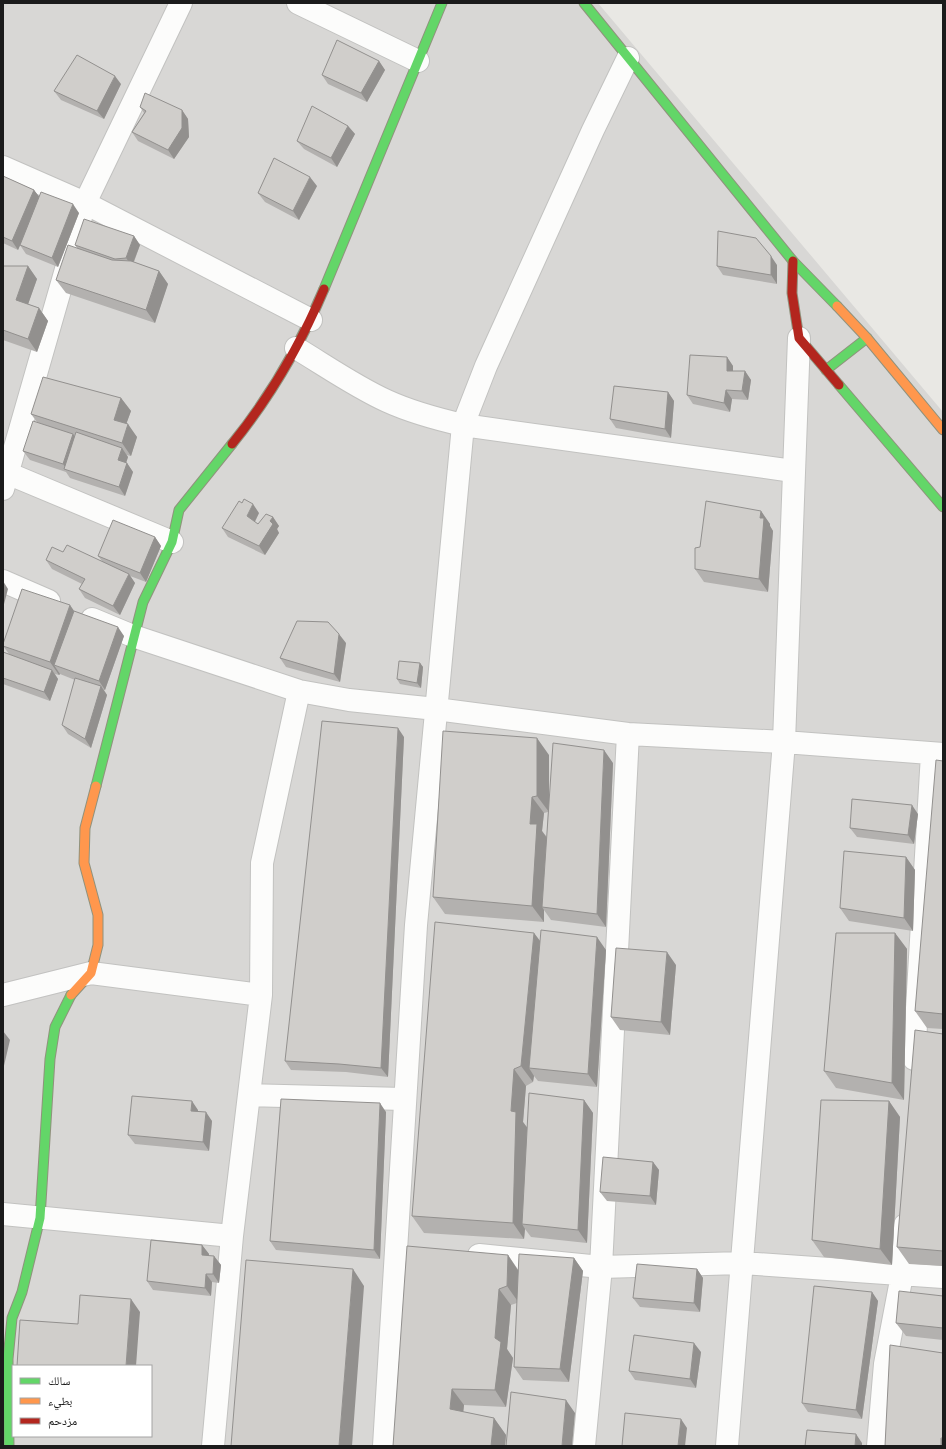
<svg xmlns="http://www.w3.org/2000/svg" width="946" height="1449" viewBox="0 0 946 1449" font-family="Montserrat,'Noto Naskh Arabic',sans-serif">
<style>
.residential{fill:#d8d7d5;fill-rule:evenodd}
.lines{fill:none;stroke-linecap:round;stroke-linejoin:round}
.street-casing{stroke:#c2c2c0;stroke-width:24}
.fast-casing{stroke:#90927d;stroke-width:11}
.slow-casing{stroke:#90927d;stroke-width:11}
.jam-casing{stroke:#90927d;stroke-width:11}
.street{stroke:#fcfcfb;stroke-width:22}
.fast{stroke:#63d668;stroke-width:9}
.slow{stroke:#ff974d;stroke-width:9}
.jam{stroke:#b3261e;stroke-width:9}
.wall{fill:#b3b1af;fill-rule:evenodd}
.shaded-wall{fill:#92908e}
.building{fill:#d0cecb;stroke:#92908e}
</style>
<rect width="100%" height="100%" fill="#e9e8e4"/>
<path class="residential" d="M3 3H598L943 412V1446H3ZM13 1366H151V1436H13Z"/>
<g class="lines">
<defs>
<path id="street" d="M298 3 418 61
M3 167 85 203 311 320
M296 348C326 366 356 387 387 401 411 412 437 419 463 425L793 471
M7 473 172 542
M3 489 85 203 181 3
M3 581 49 601
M92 619 133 636 299 691 349 700 436 709 628 734 784 742 943 754
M3 995 91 973 261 995
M914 1059 932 754
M249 1095 404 1099
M3 1214 232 1236
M479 1255 601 1267 742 1263 943 1277
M213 1446 232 1236 261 995 262 863 299 691
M384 1446 416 925 463 425 486 366 593 130 628 58
M584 1446 601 1267 628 734
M727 1446 784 742 799 338
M878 1446 885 1364 902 1275 905 1225"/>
<path id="fast" d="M584 3 793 261 837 306
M324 289 442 3
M826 370 867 338
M839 385 943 507
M96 786 143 602 172 542 179 510 232 444
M9 1446 8 1359 12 1318 22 1292 40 1218 50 1059 55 1027 71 995"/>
<path id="slow" d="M837 306 867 338 943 430
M71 995 91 973 98 945V915L84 863 85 828 96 786"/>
<path id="jam" d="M793 261 792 293 799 338 839 385
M232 444C270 397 300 346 324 289"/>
</defs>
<use href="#street" class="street-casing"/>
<use href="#fast" class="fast-casing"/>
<use href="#slow" class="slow-casing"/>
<use href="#jam" class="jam-casing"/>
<use href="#street" class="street"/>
<use href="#fast" class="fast"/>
<use href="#slow" class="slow"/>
<use href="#jam" class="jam"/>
</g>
<path class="wall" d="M379 61 385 70 367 102 328 84 322 75Z
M121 84 104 119 61 100 54 91Z
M140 107 182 110 188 119 189 137 174 159 138 141 132 132 144 113Z
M348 126 355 134 337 167 304 149 297 141Z
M3 176 34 190 39 197 79 213 58 267 26 254 20 245 18 250 3 243Z
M317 186 299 220 265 202 258 193Z
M134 236 140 245 134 262 159 271 168 284 155 323 66 293 56 280 77 248 75 245Z
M777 265V284L723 275 717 266Z
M3 266H28L37 279 28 304 39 308 48 321 37 352 3 340Z
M727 357 733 366V371H745L751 380 748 400 732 399 730 412 693 404 687 395Z
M668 392 674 401 671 438 616 428 610 419Z
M121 398 131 411 126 424 137 437 131 456 126 455 128 457 126 463H127L133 472 125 496 70 478 66 472 30 460 23 451 37 422 31 414Z
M761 511 770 524V526L773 531 768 592 704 582 695 569 700 547Z
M259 513 255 522 258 524 273 517 279 526 277 529 279 533 265 555 228 537 222 528Z
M155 537 161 546 146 582 130 576 135 583 120 615 85 598 79 589 82 584 52 569 46 560 63 552 102 561 98 556Z
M74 611 124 636 105 690H104L107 695 91 748 68 734 62 725 75 680 60 674 59 675 55 674 58 679 50 701 3 684V652L9 654 3 646V644Z
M346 643 340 682 286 667 280 658Z
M420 663 423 667 421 688 400 684 397 679Z
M404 737 388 1077 346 1072 291 1070 285 1061Z
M549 755V805L613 763 606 927 551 920 544 910V922L445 914 433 897ZM548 812 547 837 542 831 544 813Z
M943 761V1029L927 1028 915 1011Z
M918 814 914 844 857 837 850 828Z
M906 857 915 870 913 931 849 921 840 908Z
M534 933 540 941 606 950 597 1087 538 1081 534 1076 533 1082 526 1086 523 1122 527 1127 584 1100 593 1113 587 1243 531 1237 525 1229 524 1239 424 1233 412 1216Z
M895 933 907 949 904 1100 836 1088 824 1071Z
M676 965 670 1035 620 1030 611 1017Z
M943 1034V1266L909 1264 897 1247Z
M889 1101 900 1117 892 1265 824 1257 812 1240Z
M198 1110V1111L212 1121 209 1151 135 1144 128 1135Z
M386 1112 380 1259 276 1250 270 1241Z
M653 1162 659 1170 656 1205 607 1201 600 1192Z
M202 1245 209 1254V1256H214L221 1265 219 1283 212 1282 211 1296 153 1290 147 1281Z
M508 1255 519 1271 574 1258 583 1271 569 1382 523 1380 514 1367 517 1303 511 1305 507 1349 513 1358 506 1407 464 1405 463 1412 494 1418 506 1435 505 1446H393Z
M697 1269 703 1278 700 1312 640 1307 633 1298Z
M872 1292 878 1301 862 1419 808 1412 802 1403Z
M943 1296V1340L906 1336 896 1323Z
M701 1352 696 1388 635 1380 629 1371Z"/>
<path class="shaded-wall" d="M379 61 385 70 367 102 361 93Z
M115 76 121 84 104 119 97 111Z
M182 110 188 119 189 137 174 159 168 150Z
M348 126 355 134 337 167 331 158Z
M310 177 317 186 299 220 293 211Z
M34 190 41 199 18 250 12 241Z
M73 204 79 213 58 267 52 258Z
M134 236 140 245 132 266 126 258Z
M771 256 777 265V284L771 275Z
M28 266 37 279 25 313 16 300Z
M159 271 168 284 155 323 146 310Z
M39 308 48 321 37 352 28 339Z
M727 357 733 366V380L727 371Z
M745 371 751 380 748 400 742 391Z
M726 390 732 399 730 412 724 403Z
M668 392 674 401 671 438 665 429Z
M121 398 131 411 123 433 114 420Z
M128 424 137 437 131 456 122 443Z
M73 434 79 442 67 470 63 464Z
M122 448 128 457 124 469 118 460Z
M127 463 133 472 125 496 119 487Z
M253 504 259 513 253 525 247 516Z
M761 511 770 524V526L773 531 768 592 759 579 760 518Z
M273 517 279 526 277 529 279 533 265 555 259 546 270 521Z
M155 537 161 546 146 582 140 573Z
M129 574 135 583 120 615 113 606Z
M3 581 8 589 3 608Z
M70 605 79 618 54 665 60 674 59 675 50 662Z
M118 627 124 636 105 690 99 681Z
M339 634 346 643 340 682 334 674Z
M420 663 423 667 421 688 417 683Z
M52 670 58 679 50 701 44 692Z
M101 686 107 695 91 748 85 739Z
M398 728 404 737 388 1077 381 1068Z
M537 738 549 755V812L537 796Z
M604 750 613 763 606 927 597 914Z
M532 797 544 813 542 831 549 841 542 907 544 910V922L532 906 530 824Z
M912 805 918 814 914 844 908 835Z
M906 857 915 870 913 931 904 918Z
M534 933 546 949 529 1068 534 1076 533 1082 521 1066Z
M895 933 907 949 904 1100 892 1083Z
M597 937 606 950 597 1087 588 1074Z
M667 952 676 965 670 1035 661 1022Z
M3 1031 10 1040 3 1070Z
M514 1069 526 1086 523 1122 528 1129 522 1224 525 1229 524 1239 513 1223 511 1111Z
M584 1100 593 1113 587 1243 578 1230Z
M192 1101 198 1110 197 1120 191 1111Z
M889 1101 900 1117 892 1265 880 1249Z
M380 1103 386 1112 380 1259 374 1250Z
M206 1112 212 1121 209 1151 203 1142Z
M653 1162 659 1170 656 1205 650 1196Z
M202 1245 209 1254 208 1264 202 1255Z
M508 1255 519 1272V1303L507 1286Z
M214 1256 221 1265 219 1283 213 1274Z
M574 1258 583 1271 569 1382 560 1369Z
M353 1269 364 1286 352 1446H339Z
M697 1269 703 1278 700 1312 694 1303Z
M206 1274 212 1282 211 1296 205 1288Z
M499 1289 511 1305 507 1349 513 1358 506 1407 495 1390V1338Z
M872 1292 878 1301 862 1419 856 1410Z
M131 1299 140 1312 136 1366H126Z
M694 1343 701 1352 696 1388 690 1379Z
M452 1389 464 1405 462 1425 450 1409Z
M566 1400 575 1413 572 1446H562Z
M494 1418 506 1435 505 1446H491Z
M681 1419 687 1428 685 1446H678Z
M856 1434 862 1443V1446H855Z
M941 1438 943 1441V1446H941Z"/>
<path class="building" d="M337 40 379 61 361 93 322 75Z
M77 55 115 76 97 111 54 91Z
M145 93 182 110V128L168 150 132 132 146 111 140 107Z
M312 106 348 126 331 158 297 141Z
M274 158 310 177 293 211 258 193Z
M3 176 34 190 12 241 3 237Z
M41 192 73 204 52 258 20 245Z
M84 219 134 236 126 258 115 259 75 245Z
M718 231 756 238 771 256V275L717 266Z
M68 245 112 260 131 261 159 271 146 310 56 280Z
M3 266H28L16 300 39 308 28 339 3 330Z
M690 355 727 357V371H745L742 391 726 390 724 403 687 395Z
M43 377 121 398 114 420 128 424 122 443 31 414Z
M614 386 668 392 665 429 610 419Z
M33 421 73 434 63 464 23 451Z
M76 432 122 448 118 460 127 463 119 487 64 469Z
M244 499 253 504 247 516 258 524 266 514 273 517 270 521 273 524 259 546 222 528 239 501 242 503Z
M706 501 761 511 760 518H764L759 579 695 569V548L700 547Z
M113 520 155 537 140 573 98 556Z
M67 545 129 574 113 606 79 589 85 579 46 560 52 547 63 552Z
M22 589 70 605 50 662 3 646V644Z
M74 611 118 627 99 681 54 665Z
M297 621 328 622 339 634 334 674 280 658Z
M3 652 52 670 44 692 3 678Z
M399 661 420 663 417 683 397 679Z
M75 678 101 686 85 739 62 725Z
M322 721 398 728 381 1068 339 1064 285 1061Z
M443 731 537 738V796L532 797 530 824H537L532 906 433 897Z
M553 743 604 750 597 914 542 907Z
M936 760 943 761V1014L915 1011Z
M852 799 912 805 908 835 850 828Z
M844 851 906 857 904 918 840 908Z
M435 922 534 933 521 1066 514 1069 511 1111 516 1112 513 1223 412 1216Z
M541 930 597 937 588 1074 529 1068Z
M836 933H895L892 1083 824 1071Z
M616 948 667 952 661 1022 611 1017Z
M915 1030 943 1034V1251L897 1247Z
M529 1093 584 1100 578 1230 522 1224Z
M132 1096 192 1101 191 1111 206 1112 203 1142 128 1135Z
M281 1099 380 1103 374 1250 270 1241Z
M821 1100 889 1101 880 1249 812 1240Z
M603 1157 653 1162 650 1196 600 1192Z
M151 1240 202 1245V1255L214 1256 213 1274H206L205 1288 147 1281Z
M407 1246 508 1255 507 1286 499 1289 495 1338 501 1342 495 1390 452 1389 450 1409 494 1418 491 1446H393Z
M519 1254 574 1258 560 1369 514 1367Z
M246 1260 353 1269 339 1446H231Z
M637 1264 697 1269 694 1303 633 1298Z
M814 1286 872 1292 856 1410 802 1403Z
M899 1291 943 1296V1328L896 1323Z
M80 1295 131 1299 126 1366H17L20 1320 78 1324Z
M634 1335 694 1343 690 1379 629 1371Z
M890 1345 943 1353V1438H941V1446H885Z
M511 1392 566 1400 562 1446H506Z
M625 1413 681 1419 678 1446H622Z
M807 1430 856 1434 855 1446H805Z"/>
<rect width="946" height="1449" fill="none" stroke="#1b1b1b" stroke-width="8"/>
<rect x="12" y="1365" width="140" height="72" fill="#ffffff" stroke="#a4a4a4"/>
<rect x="20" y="1378" width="20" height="6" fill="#63d668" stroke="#a4a4a4"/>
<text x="48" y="1385" font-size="12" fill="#1b1b1b">سالك</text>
<rect x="20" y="1398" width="20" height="6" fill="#ff974d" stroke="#a4a4a4"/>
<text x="48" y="1405" font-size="12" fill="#1b1b1b">بطيء</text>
<rect x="20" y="1418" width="20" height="6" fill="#b3261e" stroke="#a4a4a4"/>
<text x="48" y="1425" font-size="12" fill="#1b1b1b">مزدحم</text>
</svg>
